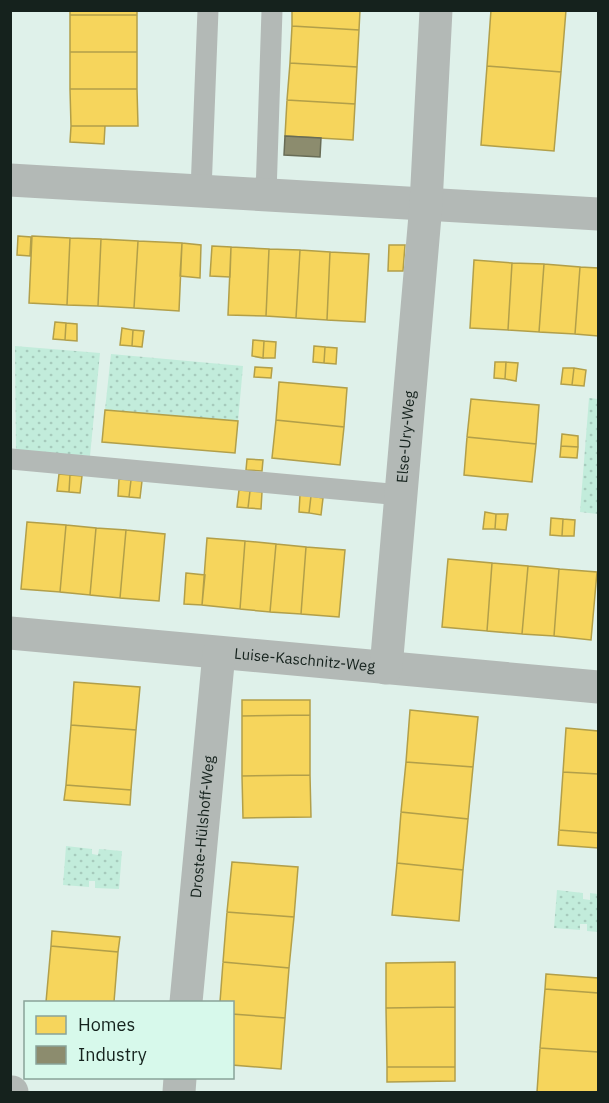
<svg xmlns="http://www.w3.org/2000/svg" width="609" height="1103" viewBox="0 0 609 1103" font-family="'IBM Plex Sans',sans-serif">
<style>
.grass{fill:url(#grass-dots)}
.homes{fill:#f6d55c;stroke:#b29f49;stroke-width:1.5}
.industry{fill:#8c8c6e;stroke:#686c56;stroke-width:1.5}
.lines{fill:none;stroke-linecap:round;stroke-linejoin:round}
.lane{stroke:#b3b9b6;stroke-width:21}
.street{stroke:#b3b9b6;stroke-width:33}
.labels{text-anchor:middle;stroke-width:6;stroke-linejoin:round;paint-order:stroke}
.street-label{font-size:15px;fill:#15221d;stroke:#d7f9eb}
</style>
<defs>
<pattern id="grass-dots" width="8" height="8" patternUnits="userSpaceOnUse" patternTransform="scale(1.5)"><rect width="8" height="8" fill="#c2ecdb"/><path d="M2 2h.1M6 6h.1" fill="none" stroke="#a6cabc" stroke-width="1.8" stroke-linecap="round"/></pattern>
</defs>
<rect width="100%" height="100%" fill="#dff1ea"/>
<path class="grass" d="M15 346 100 353 90 456 16 451Z
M111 354 243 366 238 421 105 410Z
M589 398 598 399V514L580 512Z
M66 846 92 849V854L98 855 99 849 122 851 119 889 95 888V881H89V887L63 885Z
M557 890 583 893V899L590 900V893L598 894V932L587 931V924H580V930L554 928Z"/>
<path class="homes" d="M70 10H137V15H70Z
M292 10H360L359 30 292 26Z
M491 10H566L561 72 487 66Z
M70 15H137V52H70Z
M292 26 359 30 357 67 290 63Z
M70 52H137V89H70Z
M290 63 357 67 355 104 287 100Z
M487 66 561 72 554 151 481 145Z
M70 89H137L138 126H71Z
M287 100 355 104 353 140 285 136Z
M71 126H105L104 144 70 142Z
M18 236 31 237 30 256 17 255Z
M32 236 70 238 67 305 29 303Z
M70 238 101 239 98 306 67 305Z
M101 239 138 241 134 308 98 306Z
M138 241 182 243 179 311 134 308Z
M182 243 201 245 200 278 180 276Z
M389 245H405L403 271H388Z
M212 246 231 247 230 277 210 276Z
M231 247 269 249 266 316 228 315Z
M269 249 300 250 296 318 266 316Z
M300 250 330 252 327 320 296 318Z
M330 252 369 254 365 322 327 320Z
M474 260 512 263 508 330 470 328Z
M512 263 544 264 539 332 508 330Z
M544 264 580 267 575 334 539 332Z
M580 267 598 268V336L575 334Z
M55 322 66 323 65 340 53 339Z
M66 323 77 324V341L65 340Z
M122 328 133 330 132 346 120 345Z
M133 330 144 331 142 347 132 346Z
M253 340 264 341 263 358 252 356Z
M264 341 276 342 275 358H263Z
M314 346 325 347 324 363 313 362Z
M325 347 337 348 336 364 324 363Z
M495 362H506L505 379 494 378Z
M506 362 518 363 516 381 505 379Z
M255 367 272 368 271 378 254 377Z
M563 368H574L572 385 561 384Z
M574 368 586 370 584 386 572 385Z
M279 382 347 388 344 427 276 420Z
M471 399 539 405 536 444 467 437Z
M105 410 238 421 235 453 102 442Z
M276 420 344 427 340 465 272 458Z
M562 434 578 436V447L561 446Z
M467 437 536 444 532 482 464 475Z
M561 446 578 447 577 458 560 457Z
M247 459 263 460 262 471 246 470Z
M59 474 70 475 69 492 57 491Z
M70 475 82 476 80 493 69 492Z
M119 479 131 480 129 497 118 496Z
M131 480 142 481 140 498 129 497Z
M239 490 250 491 248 508 237 507Z
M250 491 262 492 261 509 248 508Z
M300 495 311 496 309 513 299 512Z
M311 496 323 498 321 515 309 513Z
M485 512 496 514 495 529H483Z
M496 514H508L506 530 495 529Z
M551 518 563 519 562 536 550 535Z
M563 519 575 520 574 536H562Z
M27 522 66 525 60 592 21 589Z
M66 525 96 528 90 595 60 592Z
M96 528 126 530 120 598 90 595Z
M126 530 165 534 159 601 120 598Z
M207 538 245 541 240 609 202 605Z
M245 541 276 544 270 612 240 609Z
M276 544 306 547 301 614 270 612Z
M306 547 345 550 339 617 301 614Z
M448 559 492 563 487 631 442 627Z
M492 563 528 566 522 634 487 631Z
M528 566 559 569 554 636 522 634Z
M559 569 597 572 591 640 554 636Z
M186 573 205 575 202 605 184 604Z
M74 682 140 687 136 730 71 725Z
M242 700H310V715L242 716Z
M410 710 478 717 473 767 406 762Z
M310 715V775L242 776V716Z
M71 725 136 730 131 790 66 785Z
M566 728 598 731V774L563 772Z
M406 762 473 767 468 819 401 812Z
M563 772 598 774V833L559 830Z
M310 775 311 817 243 818 242 776Z
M66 785 131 790 130 805 64 800Z
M401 812 468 819 463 870 397 863Z
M559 830 598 833V848L558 845Z
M232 862 298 867 294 917 227 912Z
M397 863 463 870 459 921 392 915Z
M227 912 294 917 289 968 223 962Z
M52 931 120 937 118 952 51 946Z
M51 946 118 952 114 1002H46Z
M223 962 289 968 285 1018 232 1014V1002H220Z
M455 962V1007L386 1008V963Z
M546 974 598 978V993L545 989Z
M545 989 598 993V1052L540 1048Z
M455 1007V1067H387L386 1008Z
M232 1014 285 1018 281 1069 232 1065Z
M540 1048 598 1052V1092H537Z
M387 1067H455V1081L387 1082Z"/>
<path class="industry" d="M285 136 321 138 320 157 284 155Z"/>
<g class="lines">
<path class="lane" d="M201 191 208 10
M266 194 272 10
M11 459 401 495"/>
<g class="street">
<path d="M10 180 598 214"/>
<path id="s1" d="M10 633 598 687"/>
<path id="s2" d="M386 668 426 204 436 10"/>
<path id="s3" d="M186 1002 219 653"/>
<path d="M10 1092H12"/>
<path d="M179 1092 180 1078"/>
</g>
</g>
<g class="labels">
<g class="street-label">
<text dy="5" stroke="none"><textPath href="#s2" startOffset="232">Else-Ury-Weg</textPath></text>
<text dy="5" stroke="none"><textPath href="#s1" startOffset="296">Luise-Kaschnitz-Weg</textPath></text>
<text dy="5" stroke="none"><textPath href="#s3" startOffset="176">Droste-Hülshoff-Weg</textPath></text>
</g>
</g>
<rect width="609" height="1103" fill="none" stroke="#15221d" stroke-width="24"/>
<rect x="24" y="1001" width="210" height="78" fill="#d7f9eb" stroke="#89a399" stroke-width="1.5"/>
<rect x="36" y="1016" width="30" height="18" fill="#f6d55c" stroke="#89a399" stroke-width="1.5"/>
<text x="78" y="1031" font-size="18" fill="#15221d">Homes</text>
<rect x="36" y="1046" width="30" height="18" fill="#8c8c6e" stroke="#89a399" stroke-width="1.5"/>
<text x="78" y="1061" font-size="18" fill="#15221d">Industry</text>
</svg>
